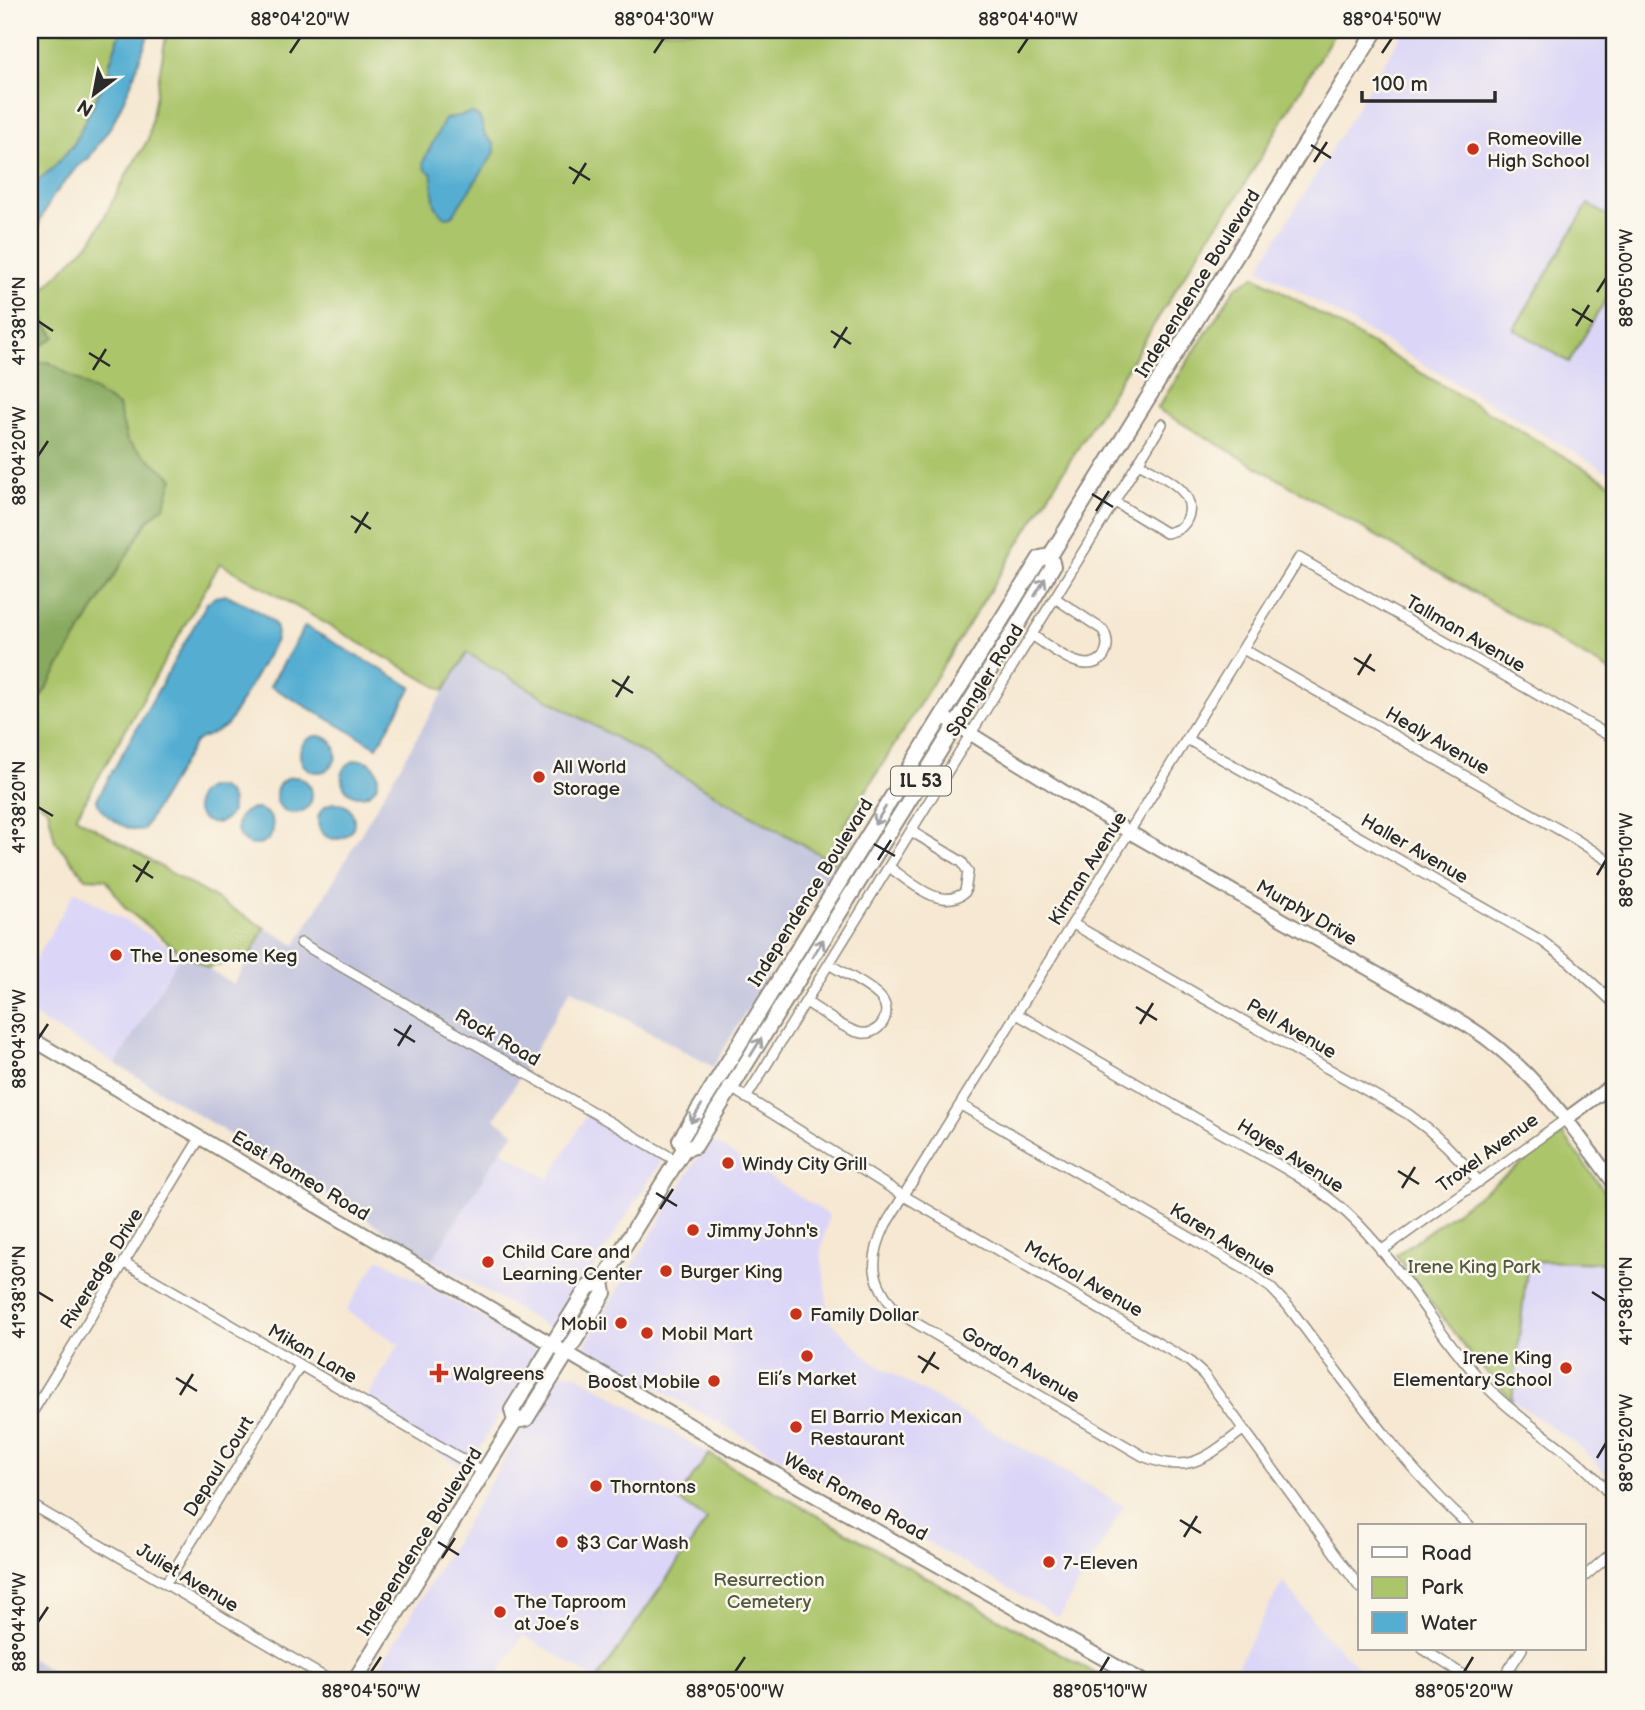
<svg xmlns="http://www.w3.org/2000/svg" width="1645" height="1710" viewBox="0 0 1645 1710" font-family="'Balsamiq Sans',sans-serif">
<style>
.built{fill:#dbd6f7}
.industrial{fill:#c1c2dd}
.green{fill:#abc56b;stroke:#6b784b;stroke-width:2}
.forest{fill:#88aa5f;stroke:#5a6a45;stroke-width:2}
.water{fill:#54aed2;stroke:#406c7e;stroke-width:2}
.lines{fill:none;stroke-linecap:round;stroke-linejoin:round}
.street-casing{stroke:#908a7e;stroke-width:12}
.secondary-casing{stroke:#908a7e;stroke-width:16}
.primary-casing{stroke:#908a7e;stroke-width:18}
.street{stroke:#fff;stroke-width:9}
.secondary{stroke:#fff;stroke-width:12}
.primary{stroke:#fff;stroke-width:14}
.oneway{stroke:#a0a0a0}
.ticks{fill:none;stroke:#2b2b2b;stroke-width:2.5}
.poi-dot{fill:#c8321e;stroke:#fbf7ec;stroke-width:2.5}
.labels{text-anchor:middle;stroke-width:5;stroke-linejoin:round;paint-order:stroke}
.shield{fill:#fbf7ec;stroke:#696865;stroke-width:2}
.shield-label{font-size:18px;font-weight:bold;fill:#2b2b2b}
.poi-label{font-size:19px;fill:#2b2b2b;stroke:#fbf7ec;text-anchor:start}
.street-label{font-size:19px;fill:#2b2b2b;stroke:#fbf7ec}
.park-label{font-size:19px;fill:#51593e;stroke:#fbf7ec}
.neatline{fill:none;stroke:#2b2b2b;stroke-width:2.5}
.ticks-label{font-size:18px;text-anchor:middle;fill:#2b2b2b}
</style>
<rect width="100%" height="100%" fill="#fbf7ec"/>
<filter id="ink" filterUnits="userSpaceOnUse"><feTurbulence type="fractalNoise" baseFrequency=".0143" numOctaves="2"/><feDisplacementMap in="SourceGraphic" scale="14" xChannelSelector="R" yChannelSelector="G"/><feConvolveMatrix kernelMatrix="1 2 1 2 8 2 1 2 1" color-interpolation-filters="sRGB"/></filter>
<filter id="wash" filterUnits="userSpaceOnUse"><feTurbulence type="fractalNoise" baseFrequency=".00686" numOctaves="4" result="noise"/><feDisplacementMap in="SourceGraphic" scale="28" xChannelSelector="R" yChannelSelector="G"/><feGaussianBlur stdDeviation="1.57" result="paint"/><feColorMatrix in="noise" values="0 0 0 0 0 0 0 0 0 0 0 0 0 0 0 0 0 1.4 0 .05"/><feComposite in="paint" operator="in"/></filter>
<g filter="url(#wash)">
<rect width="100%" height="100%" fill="#f6e8d2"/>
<path class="built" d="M1404 30H1615V476L1259 268Z
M75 891 181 953 116 1064 30 1014V969Z
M586 1116 662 1160 554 1331 432 1260 501 1150 549 1179Z
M709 1139 829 1215 821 1250 829 1320 872 1362 1124 1506 1059 1617 584 1346Z
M379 1258 539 1350 467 1469 361 1408 399 1344 346 1311Z
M1528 1260 1615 1263V1485L1595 1461 1573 1442 1512 1400Z
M562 1373 576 1374 709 1454 678 1499 708 1520 597 1680 523 1635 495 1680H372L551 1381Z
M1283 1581 1323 1633 1372 1680H1229Z"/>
<path class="industrial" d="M466 653 835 863 713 1067 571 989 495 1119 515 1133 501 1150 432 1260 116 1064 181 953 234 984 265 928 296 945Z
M30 1658 66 1679V1680H30Z"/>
<path class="green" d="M30 30H121L109 65 110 70 74 144 53 168 30 187Z
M167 30H1336L1236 199 1207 239 843 828 855 836 835 863 467 653 444 691 220 563 76 817 265 928 250 956 208 968 181 953 125 908 106 879 86 878 55 841 48 809 30 796V715L148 520 164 506 127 441 118 406 32 365 31 352 55 336 31 302 93 239 129 170 148 140Z
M1588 204 1615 220V284L1569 362 1514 329Z
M1255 276 1615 486V674L1157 409 1236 287Z
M1563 1134 1615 1206V1263L1528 1261 1512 1400 1469 1353 1396 1255Z
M709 1454 1100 1676 1099 1680H1075L1071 1678 1069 1680H597L707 1520 677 1499Z"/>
<path class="forest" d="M31 302 55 337 31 352 32 364 49 362 118 406 127 441 173 478 164 506 148 520 30 715Z"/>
<path class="water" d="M121 30H150L130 86 113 123 89 158 76 168 53 196 40 220 30 263V187L53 168 74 144 110 70 109 66Z
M472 113 480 118 485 135 494 144 495 152 452 216 446 217C428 206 436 192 431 173L426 170 423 162 445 119Z
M227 595C238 601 274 616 277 629 277 632 276 638 276 640L228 724C218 734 206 734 195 742L143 830C128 832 98 814 97 799L207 603 215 597Z
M305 626 412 687 377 747 270 686Z
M300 754a18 18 0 1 1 36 0a18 18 0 1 1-36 0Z
M342 778a18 18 0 1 1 36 0a18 18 0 1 1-36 0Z
M276 795a18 18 0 1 1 36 0a18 18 0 1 1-36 0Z
M196 805a18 18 0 1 1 36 0a18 18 0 1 1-36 0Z
M318 821a18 18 0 1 1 36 0a18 18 0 1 1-36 0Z
M237 827a18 18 0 1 1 36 0a18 18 0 1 1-36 0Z"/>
</g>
<g filter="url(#ink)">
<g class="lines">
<defs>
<path id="street" d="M1115 502 1166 533C1176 531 1184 528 1188 517 1198 489 1158 475 1139 463
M1032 635C1049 646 1085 678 1103 657 1109 648 1108 639 1103 630L1055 598
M1243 649 1572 837 1615 865
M1187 739 1542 941 1571 963 1615 1004
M889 867C910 881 940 912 965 892L968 872 962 862 911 831
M1073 924 1408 1114C1436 1134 1458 1155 1479 1182
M301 943 677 1161
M806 1002C822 1011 840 1027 857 1032 879 1039 896 1012 879 996 866 983 844 974 829 964
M1017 1014C1084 1053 1151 1092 1218 1131 1262 1156 1310 1179 1347 1213 1403 1265 1437 1336 1490 1390 1530 1431 1582 1454 1615 1502
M728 1086 904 1196 1189 1361 1204 1375 1360 1588
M746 1098 1162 424
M961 1105 1246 1270 1271 1288 1288 1306C1346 1382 1398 1461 1469 1526
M1381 1251 1566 1119
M125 1263 484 1472
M30 1416 200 1138
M1243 1430C1208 1456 1189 1476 1143 1456L897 1312C871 1281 868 1261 886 1224L1299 558 1615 739
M30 1504 329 1680
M1584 1577 1615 1550
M166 1583 300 1366
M1423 1649 1471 1680
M1502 1680 1522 1649"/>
<path id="secondary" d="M942 716 1129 832 1465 1024C1531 1065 1570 1123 1615 1185
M30 1038 707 1435 1141 1680
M1566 1119 1615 1083"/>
<path id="primary" d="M684 1149 680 1140 1018 593 1040 558 1050 556 1376 30
M515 1421 526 1419 604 1293 602 1282
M355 1680 515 1421 512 1410 588 1287 602 1282 684 1149 695 1146 1017 626 1053 566 1050 556"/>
</defs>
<use href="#street" class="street-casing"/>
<use href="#secondary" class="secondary-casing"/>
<use href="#primary" class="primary-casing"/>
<use href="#street" class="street"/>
<use href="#secondary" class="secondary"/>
<use href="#primary" class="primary"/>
</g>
<defs><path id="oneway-shaft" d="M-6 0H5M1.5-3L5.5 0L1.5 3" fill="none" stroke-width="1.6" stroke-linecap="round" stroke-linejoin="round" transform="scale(1.75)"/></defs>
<g class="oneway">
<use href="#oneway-shaft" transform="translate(1040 587) rotate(-59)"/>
<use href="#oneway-shaft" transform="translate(880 816) rotate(122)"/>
<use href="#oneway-shaft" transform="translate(818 948) rotate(-58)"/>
<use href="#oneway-shaft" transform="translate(756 1047) rotate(-58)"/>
<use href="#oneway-shaft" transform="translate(696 1114) rotate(122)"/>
</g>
</g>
<path class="ticks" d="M290 53 300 38M654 53 664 38M1018 53 1028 38M1382 53 1392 38M1311 145 1331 158M1314 162 1327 142M569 167 590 180M573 184 586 163M1597 292 1606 278M1572 309 1593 322M38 321 53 331M1576 326 1589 305M831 331 851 344M834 348 847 327M89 353 110 366M93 370 106 349M38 456 48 441M1092 494 1113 507M1096 511 1109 491M351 516 371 529M355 533 368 512M1354 658 1375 671M1358 675 1371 654M612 680 633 693M616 697 629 676M38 807 53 816M874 844 895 856M878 860 891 840M133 865 153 878M1597 875 1606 860M136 882 149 861M1136 1007 1157 1020M1140 1024 1153 1003M394 1029 415 1042M38 1039 48 1024M398 1046 411 1025M1398 1171 1419 1184M1402 1188 1415 1167M656 1193 677 1206M660 1209 673 1189M38 1292 53 1301M1592 1292 1606 1301M918 1356 939 1369M922 1373 935 1352M176 1378 197 1391M180 1395 193 1374M1597 1458 1606 1443M1180 1520 1201 1533M1184 1537 1197 1516M438 1542 459 1555M442 1558 455 1538M38 1622 48 1607M371 1672 381 1657M735 1672 745 1657M1100 1672 1109 1657M1464 1672 1473 1657"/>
<g class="poi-dot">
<circle cx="1473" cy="149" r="7"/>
<circle cx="539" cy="777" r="7"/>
<circle cx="116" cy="955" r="7"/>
<circle cx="728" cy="1163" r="7"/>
<circle cx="693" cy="1230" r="7"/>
<circle cx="488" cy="1262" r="7"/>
<circle cx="666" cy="1271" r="7"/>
<circle cx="796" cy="1314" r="7"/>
<circle cx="621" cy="1323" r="7"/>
<circle cx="647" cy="1333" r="7"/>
<circle cx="807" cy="1356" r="7"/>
<circle cx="1566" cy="1368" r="7"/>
<path d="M435.5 1362.5h7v7h7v7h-7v7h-7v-7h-7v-7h7z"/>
<circle cx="714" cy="1381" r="7"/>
<circle cx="796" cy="1427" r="7"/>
<circle cx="596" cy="1486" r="7"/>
<circle cx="562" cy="1542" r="7"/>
<circle cx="1049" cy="1562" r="7"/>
<circle cx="500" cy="1612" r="7"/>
</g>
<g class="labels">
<rect class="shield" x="891" y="766.5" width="60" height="29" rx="5"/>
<g class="shield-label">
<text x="921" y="787">IL 53</text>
</g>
<g class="poi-label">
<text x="1487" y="145">Romeoville<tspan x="1487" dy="22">High School</tspan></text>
<text x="553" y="773">All World<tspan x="553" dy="22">Storage</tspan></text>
<text x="130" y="962">The Lonesome Keg</text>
<text x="742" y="1170">Windy City Grill</text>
<text x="707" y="1237">Jimmy John's</text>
<text x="502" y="1258">Child Care and<tspan x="502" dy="22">Learning Center</tspan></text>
<text x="680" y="1278">Burger King</text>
<text x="810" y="1321">Family Dollar</text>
<text x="607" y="1330" text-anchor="end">Mobil</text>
<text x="661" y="1340">Mobil Mart</text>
<text x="1552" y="1364" text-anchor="end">Irene King<tspan x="1552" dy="22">Elementary School</tspan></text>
<text x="453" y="1380">Walgreens</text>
<text x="807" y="1385" text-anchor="middle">Eli’s Market</text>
<text x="700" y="1388" text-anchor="end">Boost Mobile</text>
<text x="810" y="1423">El Barrio Mexican<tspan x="810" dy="22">Restaurant</tspan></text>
<text x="610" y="1493">Thorntons</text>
<text x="576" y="1549">$3 Car Wash</text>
<text x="1063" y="1569">7-Eleven</text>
<text x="514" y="1608">The Taproom<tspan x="514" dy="22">at Joe’s</tspan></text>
</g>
<g class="street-label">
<text transform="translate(1197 283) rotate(-58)" y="7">Independence Boulevard</text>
<text transform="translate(1466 633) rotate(30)" y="7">Tallman Avenue</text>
<text transform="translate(984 680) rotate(-58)" y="7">Spangler Road</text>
<text transform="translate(1438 740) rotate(30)" y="7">Healy Avenue</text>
<text transform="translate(1415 848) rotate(30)" y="7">Haller Avenue</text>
<text transform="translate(1087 868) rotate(-58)" y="7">Kirman Avenue</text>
<text transform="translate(810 892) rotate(-58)" y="7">Independence Boulevard</text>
<text transform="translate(1307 912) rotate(30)" y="7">Murphy Drive</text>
<text transform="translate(1292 1028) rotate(30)" y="7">Pell Avenue</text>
<text transform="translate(498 1037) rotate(30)" y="7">Rock Road</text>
<text transform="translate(1487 1152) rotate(-36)" y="7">Troxel Avenue</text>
<text transform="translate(1291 1155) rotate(32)" y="7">Hayes Avenue</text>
<text transform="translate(301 1175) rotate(31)" y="7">East Romeo Road</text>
<text transform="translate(1223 1239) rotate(32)" y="7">Karen Avenue</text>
<text transform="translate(101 1268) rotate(-58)" y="7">Riveredge Drive</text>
<text transform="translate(1084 1278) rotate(30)" y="7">McKool Avenue</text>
<text transform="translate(313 1353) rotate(30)" y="7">Mikan Lane</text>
<text transform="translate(1021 1364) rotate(30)" y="7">Gordon Avenue</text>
<text transform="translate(218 1466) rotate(-58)" y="7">Depaul Court</text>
<text transform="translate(856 1496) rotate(29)" y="7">West Romeo Road</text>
<text transform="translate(419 1541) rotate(-58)" y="7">Independence Boulevard</text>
<text transform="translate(188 1577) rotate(31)" y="7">Juliet Avenue</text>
</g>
<g class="park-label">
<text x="1474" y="1273">Irene King Park</text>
<text x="769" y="1586">Resurrection<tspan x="769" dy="22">Cemetery</tspan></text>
</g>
</g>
<rect width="1645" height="1710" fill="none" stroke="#fbf7ec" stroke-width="77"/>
<rect x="1358" y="1524" width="228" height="126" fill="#fbf7ec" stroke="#a8a59f" stroke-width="2"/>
<rect x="1372" y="1547" width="35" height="10" fill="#ffffff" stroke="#a8a59f" stroke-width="2"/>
<text x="1421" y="1560" font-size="21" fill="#2b2b2b">Road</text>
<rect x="1372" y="1577" width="35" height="21" fill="#abc56b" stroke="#a8a59f" stroke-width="2"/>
<text x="1421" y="1594" font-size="21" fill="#2b2b2b">Park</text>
<rect x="1372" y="1612" width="35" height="21" fill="#54aed2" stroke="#a8a59f" stroke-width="2"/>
<text x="1421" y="1630" font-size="21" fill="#2b2b2b">Water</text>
<g transform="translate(94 94) rotate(212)" stroke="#fbf7ec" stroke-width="5" paint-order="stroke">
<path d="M0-5L12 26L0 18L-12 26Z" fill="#2b2b2b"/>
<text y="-10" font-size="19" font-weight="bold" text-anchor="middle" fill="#2b2b2b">N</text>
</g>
<path d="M1362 91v10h133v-10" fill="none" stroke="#2b2b2b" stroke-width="3.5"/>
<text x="1372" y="91" font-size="21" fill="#2b2b2b" stroke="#fbf7ec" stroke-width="5" paint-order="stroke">100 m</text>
<rect x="38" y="38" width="1568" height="1634" class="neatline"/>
<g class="ticks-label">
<text x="300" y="25">88°04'20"W</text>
<text x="664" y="25">88°04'30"W</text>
<text x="1028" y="25">88°04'40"W</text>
<text x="1392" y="25">88°04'50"W</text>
<text transform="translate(1626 278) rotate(-90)" y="6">88°05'00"W</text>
<text transform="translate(19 321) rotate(-90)" y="6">41°38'10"N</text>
<text transform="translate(19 456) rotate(-90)" y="6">88°04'20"W</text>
<text transform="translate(19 807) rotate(-90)" y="6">41°38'20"N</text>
<text transform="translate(1626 860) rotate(-90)" y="6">88°05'10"W</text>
<text transform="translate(19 1039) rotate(-90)" y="6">88°04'30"W</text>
<text transform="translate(19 1292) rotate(-90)" y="6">41°38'30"N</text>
<text transform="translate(1626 1301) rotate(-90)" y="6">41°38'10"N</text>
<text transform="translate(1626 1443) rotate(-90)" y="6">88°05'20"W</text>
<text transform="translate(19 1622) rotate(-90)" y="6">88°04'40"W</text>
<text x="371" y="1697">88°04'50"W</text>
<text x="735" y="1697">88°05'00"W</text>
<text x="1100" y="1697">88°05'10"W</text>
<text x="1464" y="1697">88°05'20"W</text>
</g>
</svg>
